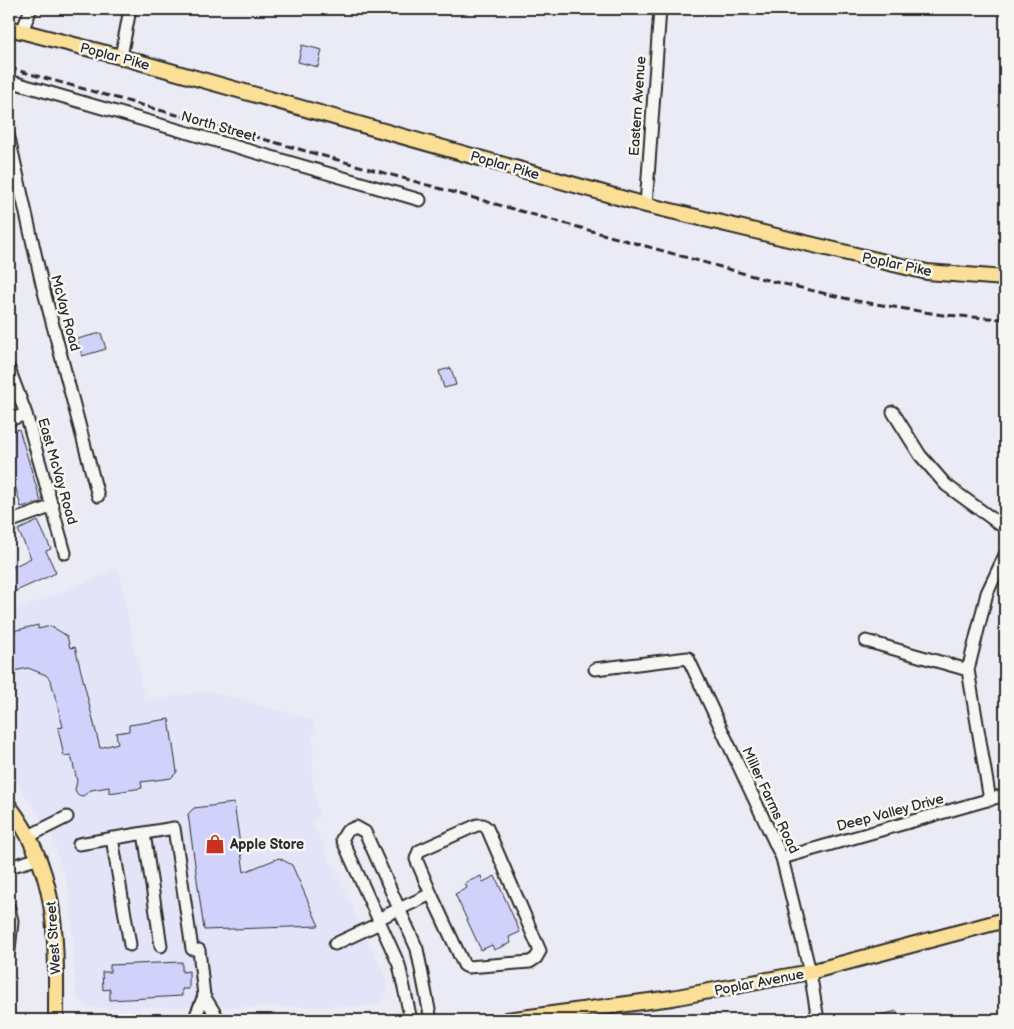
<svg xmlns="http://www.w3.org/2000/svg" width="1014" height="1029" viewBox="0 0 1014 1029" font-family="'Balsamiq Sans',sans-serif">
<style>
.built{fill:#e3e4f7}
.building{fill:#d1d2fb;stroke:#2b2b2b}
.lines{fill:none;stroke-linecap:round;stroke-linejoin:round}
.minor-casing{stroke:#2b2b2b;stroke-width:15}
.major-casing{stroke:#2b2b2b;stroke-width:18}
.minor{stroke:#f6f6f2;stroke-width:11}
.major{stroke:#fbdf96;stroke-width:14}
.rail{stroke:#2b2b2b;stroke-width:3;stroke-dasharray:8 4;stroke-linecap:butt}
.labels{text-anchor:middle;stroke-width:5;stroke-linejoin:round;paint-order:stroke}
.street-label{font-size:14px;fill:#2b2b2b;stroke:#f6f6f2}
.poi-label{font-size:14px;font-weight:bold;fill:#2b2b2b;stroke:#f6f6f2;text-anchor:start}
</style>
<rect width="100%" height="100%" fill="#ebebf5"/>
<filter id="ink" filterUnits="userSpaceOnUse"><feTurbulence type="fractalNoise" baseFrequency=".02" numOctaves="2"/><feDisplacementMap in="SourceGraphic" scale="10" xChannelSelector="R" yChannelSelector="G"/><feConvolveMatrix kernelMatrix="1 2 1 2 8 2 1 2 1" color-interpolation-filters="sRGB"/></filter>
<g filter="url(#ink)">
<path class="built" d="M119 569 145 701 207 691 314 720 312 784 320 816 311 820 384 974 388 987 385 998 373 1006 90 1008 79 1000 76 995 70 894 54 842 37 812 9 771V613Z"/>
<path class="building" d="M302 45 322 50 318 67 298 62Z
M101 333 106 349 82 356 77 339Z
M451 368 456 385 444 388 439 371Z
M19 429 41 502 21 507 9 464V432Z
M38 521 51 549 46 551 56 573 14 592 9 580V569L31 558 18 530Z
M38 625V629L51 626 67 636 70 648 75 647 100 748 118 743 116 733 129 731V725L169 719 177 772 171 778 141 782 142 788 109 793V787L91 790 83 796 78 795 75 790 77 781 71 755 64 756 58 728 63 727 51 681 46 675 28 668 9 672V632Z
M234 803 244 872 279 858 292 865 319 926 204 930 188 814 194 808Z
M481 876 483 882 495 876 520 932 509 937 511 943 494 950 492 945 481 950 455 894 467 888 465 883Z
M182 962V972L189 971V989H182V996L110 1000V989L103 990 102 972H110V965Z
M897 1011 900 1020H873L872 1017Z"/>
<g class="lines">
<defs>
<path id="minor" d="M22 31 31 9
M121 57 130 9
M9 81 420 200
M9 138 42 284 98 496
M646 205 660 9
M9 369 26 414
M893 412 920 455 946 485 1005 528
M9 420 26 414 65 553
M9 522 53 506
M866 641 968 670
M595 669 688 658 782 858 810 972 818 1020
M990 800 968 670 987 593 1005 555
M144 833 161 946
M29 836 67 817
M112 838 130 945
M79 844 174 828 192 949
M782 858 1005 795
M9 867 40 858
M9 908 12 921 9 950
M378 919 431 894 416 859 419 851 477 825H483L487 828 540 951 536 958 530 962 468 967 464 965 431 894
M335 944 380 923
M199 950 204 996 219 1020
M194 1020 204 996
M411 1020 399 965 342 839 347 831 356 827 365 832 417 949 431 1020"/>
<path id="major" d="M9 28 121 57 646 205 927 272 1005 278
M9 806C60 873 56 940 56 1020
M507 1020 672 998 810 972 1005 920"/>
</defs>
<use href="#minor" class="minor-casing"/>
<use href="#major" class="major-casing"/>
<use href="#minor" class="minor"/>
<use href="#major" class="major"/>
<path class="rail" d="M9 68 767 280 857 301 943 315 1005 319"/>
</g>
</g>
<defs>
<symbol id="shop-bare" viewBox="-9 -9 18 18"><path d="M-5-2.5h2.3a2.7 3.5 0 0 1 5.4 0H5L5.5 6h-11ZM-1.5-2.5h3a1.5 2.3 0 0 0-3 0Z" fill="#c8321e" stroke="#f6f6f2" stroke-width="2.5" paint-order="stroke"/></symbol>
</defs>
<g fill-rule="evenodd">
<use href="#shop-bare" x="201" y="830" width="28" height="28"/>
</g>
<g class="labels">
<g class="street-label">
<text transform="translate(115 56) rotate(15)" y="5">Poplar Pike</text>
<text transform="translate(637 106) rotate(-86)" y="5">Eastern Avenue</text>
<text transform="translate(219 126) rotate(16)" y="5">North Street</text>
<text transform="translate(505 165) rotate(16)" y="5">Poplar Pike</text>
<text transform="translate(897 264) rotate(12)" y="5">Poplar Pike</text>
<text transform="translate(66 313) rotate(75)" y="5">McVay Road</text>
<text transform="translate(58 471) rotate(74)" y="5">East McVay Road</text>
<text transform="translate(771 800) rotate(65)" y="5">Miller Farms Road</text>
<text transform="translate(890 812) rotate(-15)" y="5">Deep Valley Drive</text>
<text transform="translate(53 938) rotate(-94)" y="5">West Street</text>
<text transform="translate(759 982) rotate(-11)" y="5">Poplar Avenue</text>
</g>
<g class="poi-label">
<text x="230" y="849">Apple Store</text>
</g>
</g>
<rect width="1014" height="1029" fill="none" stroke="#f6f6f2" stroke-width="30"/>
<rect x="15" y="15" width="984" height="999" fill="none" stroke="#2b2b2b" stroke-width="2" filter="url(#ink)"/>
</svg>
